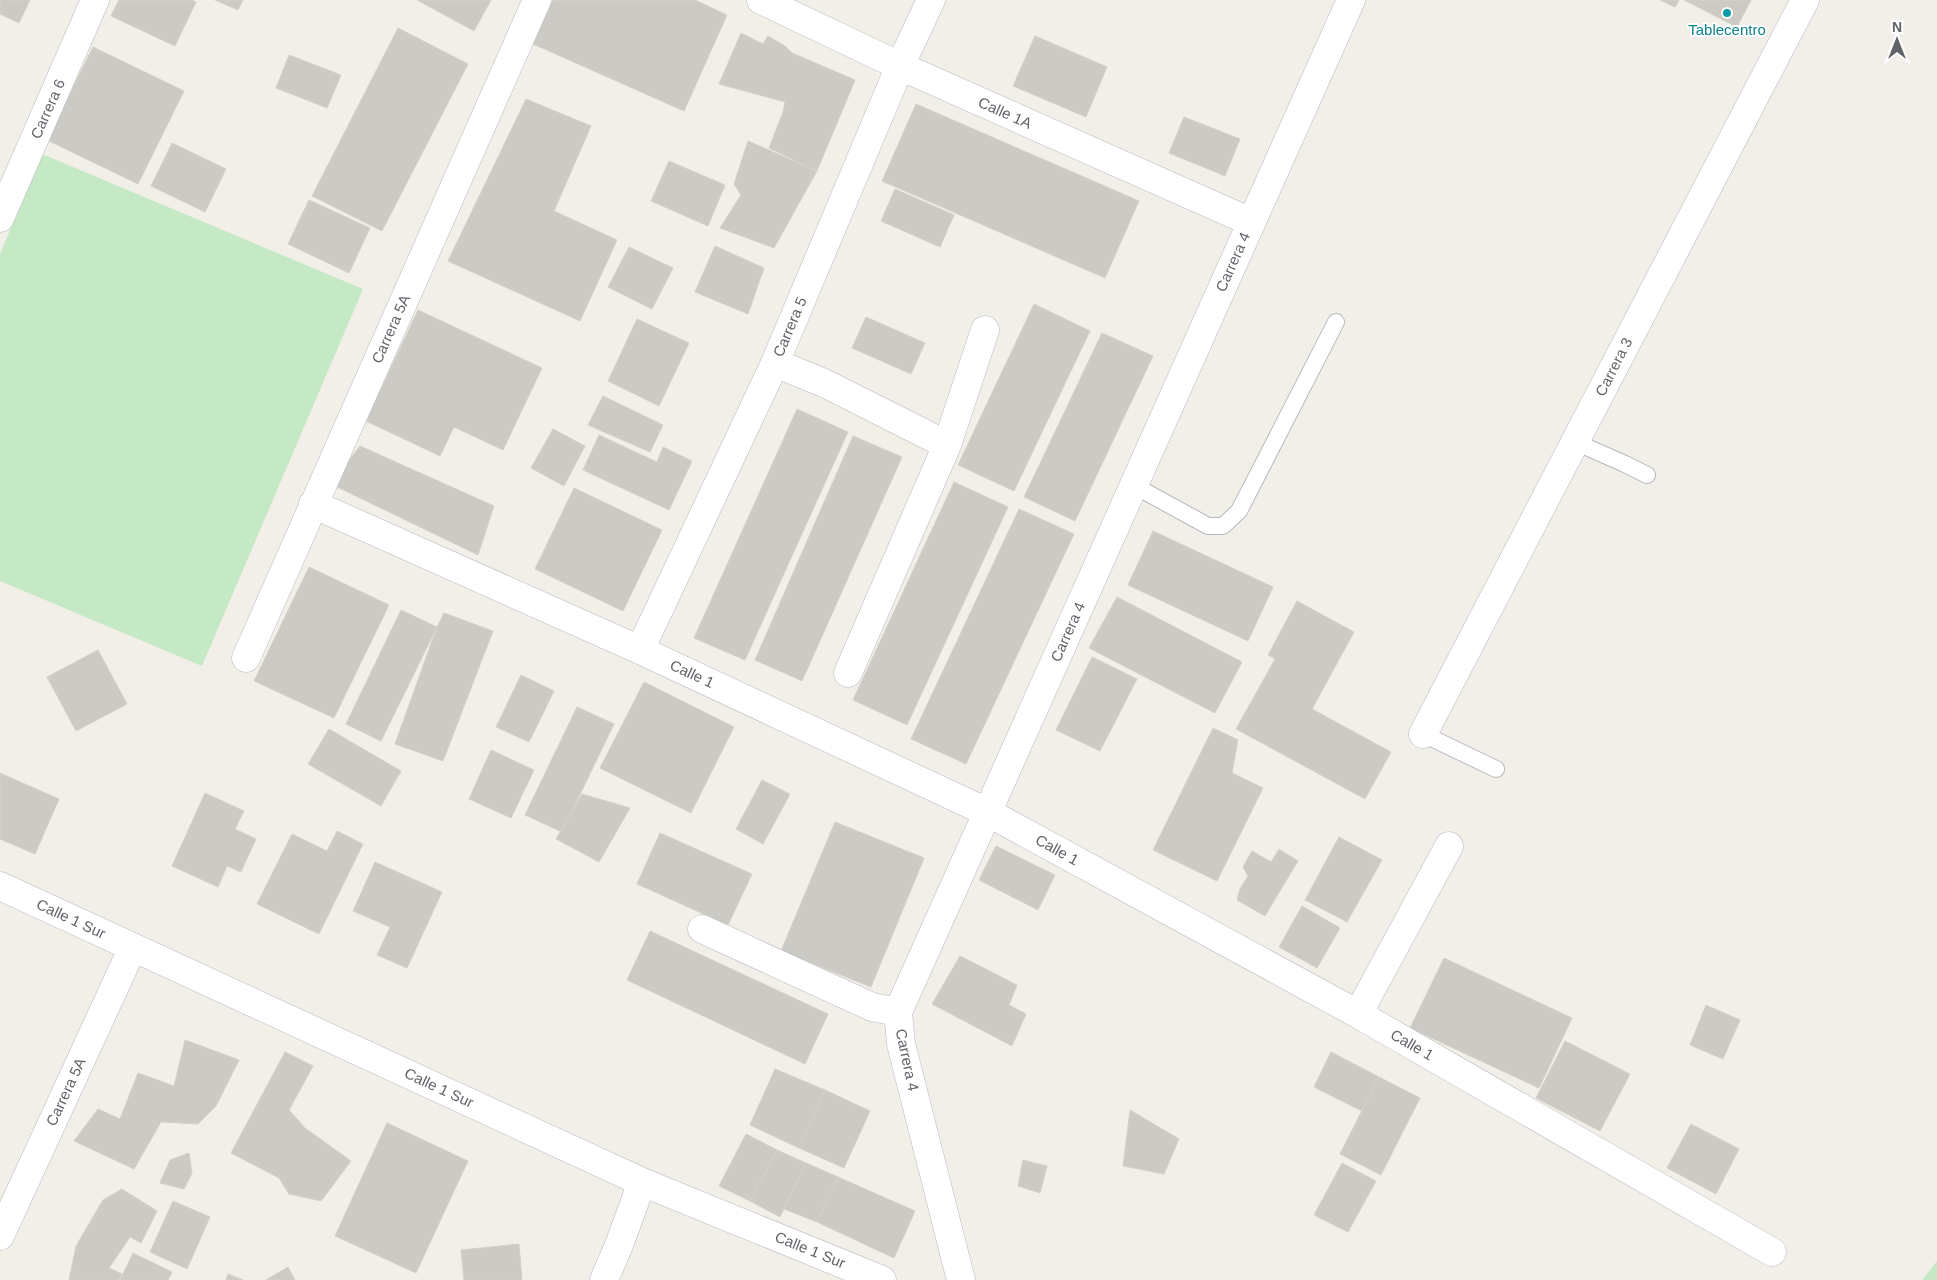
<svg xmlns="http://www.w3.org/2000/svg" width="1937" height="1280" viewBox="0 0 1937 1280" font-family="Arial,sans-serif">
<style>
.green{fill:#c5e8c5}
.building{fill:#cccac5;stroke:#d6d1c6}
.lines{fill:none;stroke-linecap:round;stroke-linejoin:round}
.service-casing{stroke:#b5b8bc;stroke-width:18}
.minor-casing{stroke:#b5b8bc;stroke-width:29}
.service{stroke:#fff;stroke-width:16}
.minor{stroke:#fff;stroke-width:28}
.culture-dot{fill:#0f9aa8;stroke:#fff;stroke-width:2}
.labels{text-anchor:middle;stroke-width:4;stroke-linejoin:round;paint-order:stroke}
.culture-label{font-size:15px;fill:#0d838f;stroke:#fff}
.street-label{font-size:15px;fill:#5f6368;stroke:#fff}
</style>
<rect width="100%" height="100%" fill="#f1efe8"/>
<path class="green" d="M42 154 363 289 202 666 0 581V254Z
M1937 1261V1280H1922Z"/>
<path class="building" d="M0 0H30L19 23 0 14Z
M119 0H191L196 2 175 46 111 16Z
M215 0H243L238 10Z
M417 0H491L474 31Z
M553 0H695L727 15 684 111 533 44Z
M1660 0H1679L1675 7Z
M1684 0H1751L1737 27Z
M398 28 468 64 382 231 312 196Z
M741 33 763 44 768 36 785 46 792 53 855 80 817 171 769 148 783 112 785 102 719 84Z
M1035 36 1107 67 1086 117 1013 86Z
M93 47 184 91 138 184 47 140Z
M289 55 341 75 327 108 276 88Z
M526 99 591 126 554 211 617 240 580 321 448 261Z
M916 104 1139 201 1105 278 882 181Z
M1184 117 1240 139 1225 176 1169 153Z
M748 141 817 171 774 248 720 228 741 195 734 184Z
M172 143 226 169 205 212 151 186Z
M669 161 725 185 708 226 651 201Z
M895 189 954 215 940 247 881 221Z
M309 200 370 228 349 273 288 244Z
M715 246 764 268 748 314 695 292Z
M629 247 673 268 652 309 608 287Z
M1034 304 1090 331 1014 491 958 465Z
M418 310 542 368 503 450 454 427 440 456 366 421Z
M866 317 925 343 911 374 852 348Z
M637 319 689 343 659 406 608 381Z
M1102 333 1153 356 1075 521 1024 497Z
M603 396 663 425 650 452 588 425Z
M797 409 848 432 745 660 694 638Z
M553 429 585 446 564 486 531 468Z
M599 435 657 462 663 447 692 461 669 510 583 470Z
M853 436 902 457 802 681 755 660Z
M360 446 494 506 478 555 331 484Z
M954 482 1008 507 907 725 853 700Z
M574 488 662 530 623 611 535 569Z
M1019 509 1074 534 966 764 911 739Z
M1153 531 1273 587 1248 641 1128 585Z
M309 567 389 605 334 718 254 681Z
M1117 597 1242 662 1215 713 1089 648Z
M1297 601 1354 632 1312 709 1391 752 1365 799 1236 729 1275 659 1268 655Z
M401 610 437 627 381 741 346 724Z
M444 613 493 631 443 761 395 744 437 627Z
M98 650 127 704 76 731 47 677Z
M1092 657 1137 679 1100 751 1056 730Z
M521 675 554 691 529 742 496 727Z
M644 682 734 727 691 813 600 768Z
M577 707 614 724 562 832 525 815Z
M1213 728 1238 740 1232 773 1263 788 1217 881 1153 850Z
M329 729 401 771 381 806 308 764Z
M491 750 534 770 511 818 469 799Z
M0 773 59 799 35 854 0 839Z
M762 780 790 794 763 844 736 829Z
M205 793 244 811 235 829 256 839 241 872 227 866 218 887 172 866Z
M582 794 630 808 599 862 556 839Z
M835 822 924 858 871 987 781 951Z
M337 831 363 844 319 934 257 904 292 834 327 851Z
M660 833 752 874 728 925 637 884Z
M1339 837 1382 860 1347 922 1305 900Z
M996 846 1055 875 1038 910 979 880Z
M1279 849 1298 861 1265 916 1237 900 1240 889 1248 876 1243 867 1252 851 1271 862Z
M375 862 442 892 407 968 377 955 390 927 353 911Z
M1302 906 1340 928 1317 968 1279 947Z
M650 931 828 1014 805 1064 627 980Z
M960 956 1017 985 1009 1005 1026 1014 1012 1046 932 1004Z
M1444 958 1572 1018 1539 1088 1410 1028Z
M1706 1005 1740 1020 1723 1059 1690 1045Z
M185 1040 239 1060 216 1106 198 1124 161 1122 134 1169 74 1141 98 1109 120 1119 138 1073 174 1086Z
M1565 1041 1630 1074 1600 1131 1536 1098Z
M285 1052 313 1066 289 1110 305 1128 351 1161 321 1201 289 1194 279 1178 231 1153Z
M1331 1052 1379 1077 1362 1111 1314 1087Z
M775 1069 825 1090 799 1148 750 1125Z
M1379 1077 1420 1098 1381 1175 1340 1154Z
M825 1090 870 1111 844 1168 799 1148Z
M1130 1110 1179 1139 1164 1174 1123 1166Z
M387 1123 468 1161 416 1273 335 1236Z
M1691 1124 1739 1149 1716 1194 1667 1168Z
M746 1134 777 1150 750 1201 719 1186Z
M777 1150 806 1163 780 1217 750 1201Z
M189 1153 192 1173 184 1189 160 1183 170 1160Z
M1023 1160 1047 1166 1040 1193 1018 1186Z
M806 1163 838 1177 817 1222 784 1209Z
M1342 1163 1376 1181 1348 1232 1314 1215Z
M838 1177 915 1211 894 1258 817 1222Z
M122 1189 157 1211 141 1243 130 1237 109 1268 122 1274 119 1280H69L76 1246 103 1200Z
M173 1201 210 1217 187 1269 150 1252Z
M519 1244 522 1280H464L461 1250Z
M133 1253 172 1272 168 1280H120Z
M288 1267 295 1280H266Z
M228 1274 243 1280H226Z"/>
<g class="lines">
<defs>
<path id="service" d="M1575 442 1625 464 1647 475
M1133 485 1208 526H1223L1239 511 1336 322
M1423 734 1496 769"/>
<path id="minor" d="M761 0 900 66 1251 222
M0 218 95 0
M775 363 824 383 947 445
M313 504 640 650 987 812 1358 1014 1772 1252
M640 650 775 363 900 66 931 0
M246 658 537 0
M848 673 947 445 985 330
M1423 734 1805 0
M0 886 642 1182 882 1280
M702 929 872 1007 898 1012
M1358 1014 1449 846
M0 1236 133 947
M604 1280 619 1245 642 1182
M961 1280 901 1044 898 1012 1351 0"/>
</defs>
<use href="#service" class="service-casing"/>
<use href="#minor" class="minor-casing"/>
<use href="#service" class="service"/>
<use href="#minor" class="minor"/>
</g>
<circle class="culture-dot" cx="1727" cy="13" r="5"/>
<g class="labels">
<g class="culture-label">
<text x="1727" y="35">Tablecentro</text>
</g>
<g class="street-label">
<text transform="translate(48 109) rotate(-66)" y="5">Carrera 6</text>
<text transform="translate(1005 113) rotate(24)" y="5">Calle 1A</text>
<text transform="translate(1233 262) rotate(-66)" y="5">Carrera 4</text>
<text transform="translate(790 327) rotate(-67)" y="5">Carrera 5</text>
<text transform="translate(391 329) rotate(-66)" y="5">Carrera 5A</text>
<text transform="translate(1614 367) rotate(-63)" y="5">Carrera 3</text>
<text transform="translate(1068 632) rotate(-66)" y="5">Carrera 4</text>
<text transform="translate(692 674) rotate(25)" y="5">Calle 1</text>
<text transform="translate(1057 850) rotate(29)" y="5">Calle 1</text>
<text transform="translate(71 919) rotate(25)" y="5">Calle 1 Sur</text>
<text transform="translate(1412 1045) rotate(30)" y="5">Calle 1</text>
<text transform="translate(907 1060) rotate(78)" y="5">Carrera 4</text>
<text transform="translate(439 1088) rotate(25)" y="5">Calle 1 Sur</text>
<text transform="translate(66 1092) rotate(-65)" y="5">Carrera 5A</text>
<text transform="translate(810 1250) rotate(22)" y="5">Calle 1 Sur</text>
</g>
</g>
<g transform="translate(1897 40)" stroke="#ffffff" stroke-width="4" paint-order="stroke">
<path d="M0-4L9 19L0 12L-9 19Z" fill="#5f6368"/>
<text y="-8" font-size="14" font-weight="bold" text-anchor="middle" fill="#5f6368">N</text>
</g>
</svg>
